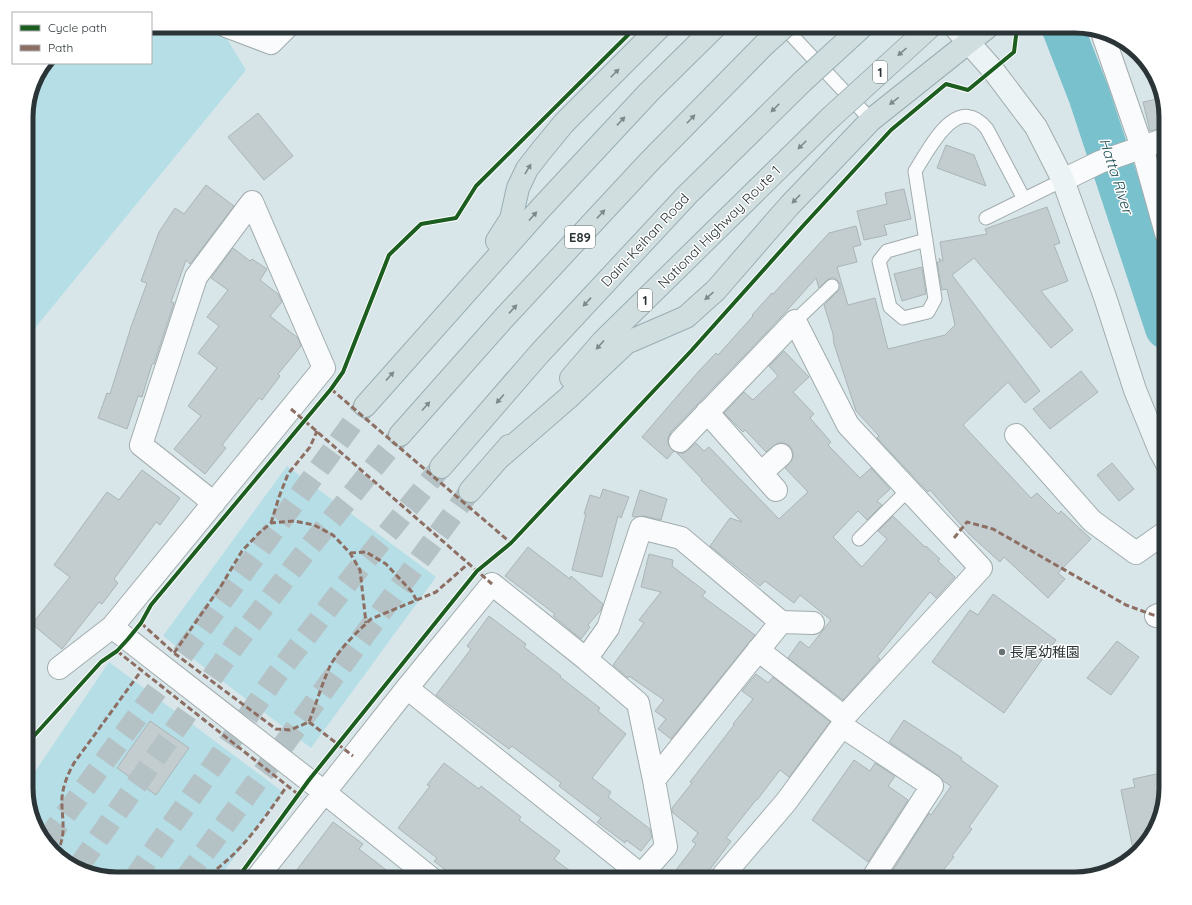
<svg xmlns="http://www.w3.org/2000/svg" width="1192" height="905" viewBox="0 0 1192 905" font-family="Quicksand,'Noto Sans JP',sans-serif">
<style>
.green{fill:#b5dee6}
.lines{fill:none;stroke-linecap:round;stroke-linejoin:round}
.river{stroke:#79c1cc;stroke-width:42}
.building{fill:#c3cdd0;stroke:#aab5b7}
.highway-tunnel{stroke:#b5c2c5;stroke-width:22;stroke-dasharray:22 11;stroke-linecap:butt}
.lane-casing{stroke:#a2acae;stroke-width:15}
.street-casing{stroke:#a2acae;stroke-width:24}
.secondary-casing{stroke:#a2acae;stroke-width:24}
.highway-casing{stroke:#99aeb2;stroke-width:24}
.lane{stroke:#f9fbfc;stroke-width:13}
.street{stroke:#f9fbfc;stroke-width:22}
.secondary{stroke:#ecf3f4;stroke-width:22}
.highway{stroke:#d0dee0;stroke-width:22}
.highway-bridge-casing{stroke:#99aeb2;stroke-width:24;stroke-linecap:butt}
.highway-bridge{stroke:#d0dee0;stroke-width:22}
.quiet{stroke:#8d6e63;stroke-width:3;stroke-dasharray:6 3;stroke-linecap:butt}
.cycleway-casing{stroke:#fff;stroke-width:6}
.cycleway{stroke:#1b5e20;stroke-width:4}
.oneway{fill:#7e898b}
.poi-dot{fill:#687275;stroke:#fff;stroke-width:1.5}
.labels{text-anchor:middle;stroke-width:3;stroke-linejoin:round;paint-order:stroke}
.shield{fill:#fff;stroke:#6b7172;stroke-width:1}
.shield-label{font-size:13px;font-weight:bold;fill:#2b3436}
.street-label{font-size:14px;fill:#2b3436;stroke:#fff}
.poi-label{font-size:14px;fill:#2b3436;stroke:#fff;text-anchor:start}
.water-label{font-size:15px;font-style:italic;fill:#27535a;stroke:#fff}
.rim{fill:none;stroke:#2b3436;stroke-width:5}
</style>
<rect width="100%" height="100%" fill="#d8e6e9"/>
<path class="green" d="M151 26H219L246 70 26 339V111L35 77 46 63H151Z
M287 466 436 577 311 748 163 636Z
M109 662 283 792 218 879H117L61 860 35 829 26 794V785Z"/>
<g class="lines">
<path class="river" d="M1062 26 1089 95 1166 328"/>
</g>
<path class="building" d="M1162 98 1166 117V127L1150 131 1143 102Z
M258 113 293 156 264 180 228 137Z
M946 145 974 155 986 186 937 168Z
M206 185 234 206 190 264 186 260 171 302 174 303 154 364H152L142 397 138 396 127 429 98 418 107 393 110 394 131 327 147 283 141 281 159 232 175 208 184 214Z
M904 189 911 219 884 225 887 235 864 240 857 211 887 204 885 193Z
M1047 207 1060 243 1054 245 1068 281 1041 291 1073 330 1051 348 974 258 952 275 1040 391 1025 403 1008 382 963 425 1031 498 1037 493 1058 514 1061 511 1091 539 1058 573 1065 579 1048 598 1004 557 1000 562 969 534 930 490 928 492 877 438 879 436 856 411 834 344 833 334 824 305 840 289V284L835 278H831L827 280 819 288 816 278 782 316 671 432 668 438V444L674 451 667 459 642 437 699 371 716 353 718 355 753 316 752 315 772 293 773 294 829 233 856 226 861 245 853 247 857 262 837 267 848 305 875 298 888 349 945 335 955 325 947 289 942 290 937 262H940L939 258 942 261H943L940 242 987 234 985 229Z
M233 248 250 261 252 259 267 269 260 280 278 294 282 302 270 316 298 338 301 346 278 374 280 376 262 400 259 398 222 445 226 448 205 474 174 449 201 416 188 406 217 368 198 353 219 326 207 317 228 290 211 278Z
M922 267 926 294 902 301 894 274Z
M784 351 809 377 793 392 814 414 810 418 831 442 828 445 860 478 871 468 890 489 877 501 882 505 867 520 858 511 833 537 862 567 887 539 878 531 893 516 925 547 926 546 940 559 938 561 955 577 936 598 930 592 877 657 880 659 843 700 788 658 800 641 809 648 831 620 800 595 794 603 765 581 760 586 710 546 730 518 742 522 701 480 702 479 677 453H684L696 443 704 451 709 447 779 519 808 492 785 468 793 458V452L790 446 784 443H778L766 452 745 430 743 432 724 413 744 392 753 400 778 376 769 366Z
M1081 371 1098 392 1050 429 1033 409Z
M1112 463 1134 489 1119 501 1097 475Z
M142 470 180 498 160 525 156 522 114 579 118 583 102 604 99 602 62 649 32 624 70 577 54 565 107 492 119 500Z
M603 489 629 497 621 518 618 516 602 577 572 570 586 514H584L590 495 600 498Z
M640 490 667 499 661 520 644 516 635 517 632 516Z
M528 547 570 579 571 576 603 604 601 610 588 625 590 627 581 639 553 616 555 614 505 576Z
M649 554 673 560 672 566 706 592 702 596 755 635 671 739 658 729 666 719 655 711 664 700 629 676 628 678 613 665 644 623 639 620 661 592 641 587Z
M993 594 1056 640 1004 713 932 662 970 610 978 615Z
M489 616 526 644 524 647 561 676 560 677 600 708 598 711 626 734 592 778 611 792 608 797 650 829 652 837 641 851 626 840 625 843 597 822 601 818 559 786 561 783 512 746 509 749 436 695 471 649 467 646Z
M1117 641 1139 657 1111 695 1087 678Z
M756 674 768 683 773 677 830 722 789 777 780 770 757 800H756L726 838 731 841 703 879H669L696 844 692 841 698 833 672 812V808L692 783 690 782 734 725 733 724 753 699 742 691Z
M904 720 962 758 961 760 998 786 969 827 972 829 952 856 954 857 936 879H899L891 873 929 813 931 815 951 786 943 781 939 776 889 742Z
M150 721 189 748 156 795 117 768Z
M854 760 870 771 875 763 895 776 888 786 908 800 868 862 812 820Z
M444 763 479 789 481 786 521 817 519 820 560 851 554 859 581 879H457L434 861 437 858 398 828 430 786 427 785Z
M1166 772V788L1147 844 1134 854 1121 790 1135 787 1133 779Z
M333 822 363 844 359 849 398 879H290Z"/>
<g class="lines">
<path class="highway-tunnel" d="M46 841 365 406
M79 866 237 642 303 555 400 435
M134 879 278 673 345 586 441 467
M185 879 470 491"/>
<defs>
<path id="lane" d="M783 26 871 120
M986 218 1063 180
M926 240 887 251 879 261 890 307 903 318 928 312 935 299 915 171C930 148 957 91 987 129L1024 199
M795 321 832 286
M859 539 908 490"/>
<path id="street" d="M226 26 271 43 288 26
M1103 35 1142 147 1166 233
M1063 180 1100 162 1166 139
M707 412 776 490
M1016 435 1092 521 1136 553 1166 532
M680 441 795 321 848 425 981 568 844 717 842 726 786 802 720 879
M761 473 781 455
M1156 616 1166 612
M781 622 813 623
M112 627 324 792 432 879
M758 650 844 717
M586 659 608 628 641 528 681 538 781 622 654 780
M59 668 112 627 324 368 252 202 196 277 141 445 214 503
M407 688 646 879
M842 726 932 786 872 879
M256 879 407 688 492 584 586 659 638 703 654 780 666 847 641 875"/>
<path id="secondary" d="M954 26 993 70 1036 127 1063 180 1105 297 1135 390 1160 451 1166 462"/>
<path id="highway" d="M497 241 511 219 518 188 527 169 541 151 564 123 661 26
M571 378 603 341 830 118
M365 406 541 208 649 92 716 26
M400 435 503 319 649 162 765 44
M499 458 568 398 626 343 686 317 716 290 789 206 871 120 989 26
M441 467 539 354 687 195 803 81
M470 491 509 446"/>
</defs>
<use href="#lane" class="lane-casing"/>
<use href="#street" class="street-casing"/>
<use href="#secondary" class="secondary-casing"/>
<use href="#highway" class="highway-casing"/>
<use href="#lane" class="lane"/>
<use href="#street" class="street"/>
<use href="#secondary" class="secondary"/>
<use href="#highway" class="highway"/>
<defs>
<path id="highway-bridge" d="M765 44 785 26
M803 81 863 26
M830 118 931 26"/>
</defs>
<use href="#highway-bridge" class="highway-bridge-casing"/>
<use href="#highway-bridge" class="highway-bridge"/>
<path class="quiet" d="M331 389 511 543
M291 409 492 584
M271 523 279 497 288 474 310 447 317 431
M954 538 967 522 993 529 1126 605 1156 616
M350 553 366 552 386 564 412 592 417 601
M141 623 174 653 276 729 290 730 309 722C316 704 322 684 330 666 340 648 356 633 371 619L436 592 469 563
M117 651 299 795
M174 653 221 586 242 551 259 533 271 523 294 521 314 525 333 535 350 553 360 570 366 623
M309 722 353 756
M56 853C68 835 61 818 62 798 63 785 68 774 74 763L141 671
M202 879C239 857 263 820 287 786"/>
<defs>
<path id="cycleway" d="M26 747 33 737 101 662 117 651 128 639 141 623 151 605 331 389 343 372 389 255 421 224 456 218 476 186 637 26
M237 879 309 780 477 571 511 543 691 351 802 227 891 130 946 84 968 90 1014 52 1017 28 1020 26"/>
</defs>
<use href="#cycleway" class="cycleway-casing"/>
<use href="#cycleway" class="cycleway"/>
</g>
<defs><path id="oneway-solid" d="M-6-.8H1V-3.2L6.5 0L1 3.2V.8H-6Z"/></defs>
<g class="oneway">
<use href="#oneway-solid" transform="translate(902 52) rotate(138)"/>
<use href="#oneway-solid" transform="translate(615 73) rotate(-45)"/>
<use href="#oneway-solid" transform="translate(894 101) rotate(142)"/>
<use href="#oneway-solid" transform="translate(775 108) rotate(135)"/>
<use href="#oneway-solid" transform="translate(691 119) rotate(-46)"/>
<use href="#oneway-solid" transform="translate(621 121) rotate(-47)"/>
<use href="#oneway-solid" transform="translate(802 145) rotate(135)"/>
<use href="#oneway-solid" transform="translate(528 169) rotate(-59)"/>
<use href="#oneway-solid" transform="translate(796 199) rotate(134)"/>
<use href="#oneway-solid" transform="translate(601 214) rotate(-47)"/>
<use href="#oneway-solid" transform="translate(533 216) rotate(-48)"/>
<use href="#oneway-solid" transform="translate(709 296) rotate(138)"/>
<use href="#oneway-solid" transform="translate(587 302) rotate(133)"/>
<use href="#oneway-solid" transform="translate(513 309) rotate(-47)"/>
<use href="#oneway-solid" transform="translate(600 345) rotate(132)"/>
<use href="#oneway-solid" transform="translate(390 376) rotate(-48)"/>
<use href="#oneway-solid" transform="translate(500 399) rotate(131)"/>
<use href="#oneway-solid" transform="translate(426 406) rotate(-48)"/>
</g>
<circle class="poi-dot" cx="1002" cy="652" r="4"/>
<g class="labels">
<g class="shield">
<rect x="873" y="61" width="14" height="22" rx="3"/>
<rect x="565" y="226" width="30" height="22" rx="3"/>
<rect x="638" y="289" width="14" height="22" rx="3"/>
</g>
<g class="shield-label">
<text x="880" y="77">1</text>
<text x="580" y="242">E89</text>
<text x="645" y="305">1</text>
</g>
<g class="street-label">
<text transform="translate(719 227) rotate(-45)" y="5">National Highway Route 1</text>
<text transform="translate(645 240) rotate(-47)" y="5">Daini-Keihan Road</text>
</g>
<g class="poi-label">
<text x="1010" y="657">長尾幼稚園</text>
</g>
<g class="water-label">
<text transform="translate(1116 176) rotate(72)" y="5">Hatta River</text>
</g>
</g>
<path d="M0 0H1192V905H0ZM117 33H1075A84 84 0 0 1 1159 117V788A84 84 0 0 1 1075 872H117A84 84 0 0 1 33 788V117A84 84 0 0 1 117 33Z" fill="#fff" fill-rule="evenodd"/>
<path class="rim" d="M117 33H1075A84 84 0 0 1 1159 117V788A84 84 0 0 1 1075 872H117A84 84 0 0 1 33 788V117A84 84 0 0 1 117 33Z"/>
<rect x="12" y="12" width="140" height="52" fill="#ffffff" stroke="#aaaeaf"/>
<rect x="20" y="25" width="20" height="6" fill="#1b5e20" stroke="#aaaeaf"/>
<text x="48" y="32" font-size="12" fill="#2b3436">Cycle path</text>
<rect x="20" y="45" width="20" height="6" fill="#8d6e63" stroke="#aaaeaf"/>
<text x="48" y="52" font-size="12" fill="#2b3436">Path</text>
</svg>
